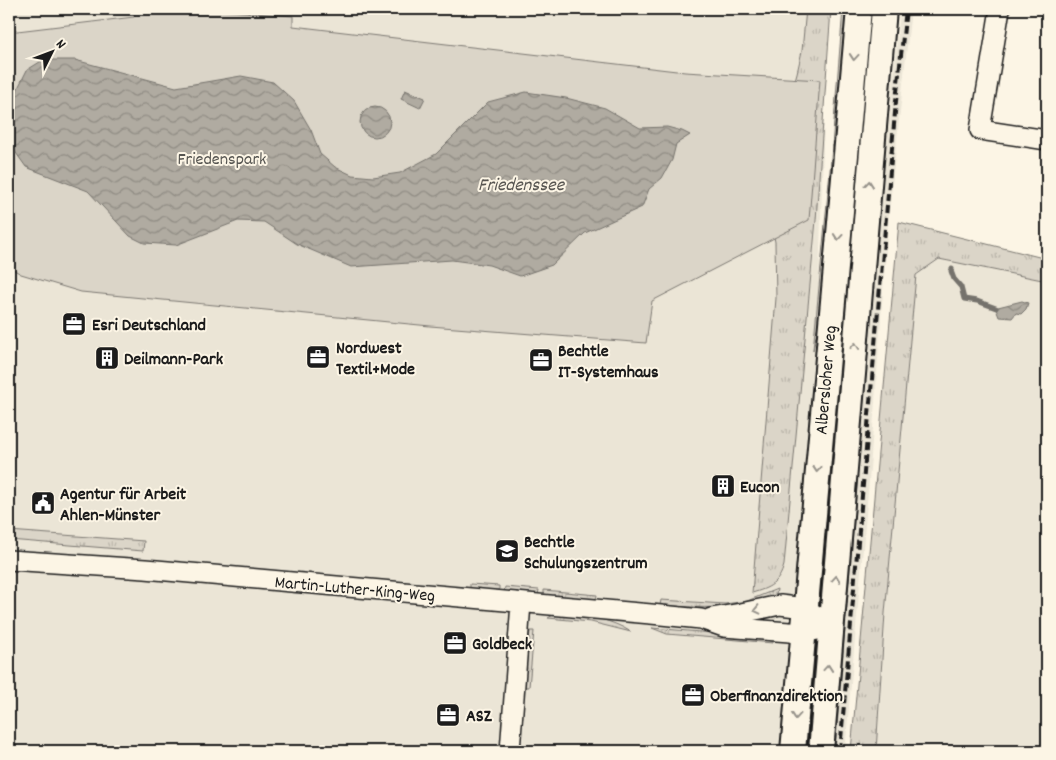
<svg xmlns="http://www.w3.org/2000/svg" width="1056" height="760" viewBox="0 0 1056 760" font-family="Dekko,sans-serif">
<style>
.built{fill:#ebe5d6}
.grass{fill:url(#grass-tufts);stroke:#7c7872}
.park{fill:#dbd5c8;stroke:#7c7872}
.water{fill:url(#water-waves);stroke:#75726c}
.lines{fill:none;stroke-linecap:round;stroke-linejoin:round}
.stream{stroke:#75726c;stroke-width:5}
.minor-casing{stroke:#1c1c1c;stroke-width:22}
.major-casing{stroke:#1c1c1c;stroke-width:28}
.minor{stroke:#fcf5e5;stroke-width:19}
.major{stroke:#fcf5e5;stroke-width:24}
.rail{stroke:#1c1c1c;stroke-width:4;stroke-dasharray:8 4;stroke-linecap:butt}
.oneway{stroke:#97938b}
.labels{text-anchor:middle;stroke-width:4;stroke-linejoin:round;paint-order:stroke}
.park-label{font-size:18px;fill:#555450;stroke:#fcf5e5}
.poi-label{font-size:18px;font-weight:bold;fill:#1c1c1c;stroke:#fcf5e5;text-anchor:start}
.street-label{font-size:18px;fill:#1c1c1c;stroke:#fcf5e5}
.water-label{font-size:19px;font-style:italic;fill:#575551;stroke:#fcf5e5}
</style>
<defs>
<pattern id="grass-tufts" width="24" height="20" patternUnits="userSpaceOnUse" patternTransform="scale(1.25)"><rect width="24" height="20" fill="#dbd5c8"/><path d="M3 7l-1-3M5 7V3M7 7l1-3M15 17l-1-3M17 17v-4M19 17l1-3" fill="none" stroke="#bbb6ab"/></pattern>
<pattern id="water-waves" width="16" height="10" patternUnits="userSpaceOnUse" patternTransform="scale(1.25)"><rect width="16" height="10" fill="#b0aba1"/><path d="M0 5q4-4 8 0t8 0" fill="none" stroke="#8e8a82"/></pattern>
</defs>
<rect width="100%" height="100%" fill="#fcf5e5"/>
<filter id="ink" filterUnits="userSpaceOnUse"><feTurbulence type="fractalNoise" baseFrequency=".02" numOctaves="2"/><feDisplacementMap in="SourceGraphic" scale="10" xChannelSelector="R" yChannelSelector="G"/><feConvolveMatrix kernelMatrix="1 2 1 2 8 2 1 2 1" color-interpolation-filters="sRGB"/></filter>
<g filter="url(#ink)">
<path class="built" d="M9 9H827L816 391 781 751H9Z
M900 9H911L888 222 870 469 845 751H835L873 289Z
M939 259 1047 281V751H876L885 613 916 275Z"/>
<path class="grass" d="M806 9H831L816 220 784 565C779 584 769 588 752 593L776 298 775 242 761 167 787 108 797 73 802 51Z
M843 9H850L825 291 813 350 830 171Z
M899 222 1047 259V281L939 259 916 275 885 613 876 751H851Z
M873 289 835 751H830L868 290Z
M9 531 144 541 143 551 9 540Z
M470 584 499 586V592L470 589Z
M505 587 539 590 538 595 504 592Z
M777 589 776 595C736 611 702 608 660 605L661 600 725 604 747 601Z
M544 590 597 595 596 599 592 600 544 595Z
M568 614C591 617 611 619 631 632L591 622 548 618 553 615Z
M652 628 762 637 773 638V643L667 634Z
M530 631H534L529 687H524Z"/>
<path class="park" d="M135 9H204L293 16V26L685 72 820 80 809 220 652 301 646 343 430 326 81 292 21 274 9 267V32L134 17Z"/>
<path class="water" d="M43 60H75L176 87 241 76 273 82 294 101 311 130 320 154 335 167 352 175 373 177 400 173 436 154 488 102 526 92 566 98 605 108 640 128 667 127 682 131 690 135 676 144 672 160 662 178 649 189 642 207 585 233 552 265 520 276 489 265 452 260 351 267 297 244 264 222 238 221 176 245 144 243 130 236 88 191 26 167 9 143V106L27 70Z
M405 90 425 98 420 108 401 99Z
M360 122a15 15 0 1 1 30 0a15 15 0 1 1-30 0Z
M1022 301 1028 303 1026 309 1021 314 1016 313 1012 318 999 317 996 309 998 307Z"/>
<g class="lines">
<path class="stream" d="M952 269 951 271 954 279 961 287 964 299 977 301 996 308"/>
<defs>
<path id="minor" d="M1000 9 980 130 1047 140
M9 560 145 569 651 614 701 619 724 627 803 633 832 627
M711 618 741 613 780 605 805 608 817 616
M510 751 521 603"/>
<path id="major" d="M793 751 859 9
M821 751 884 9"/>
</defs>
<use href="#minor" class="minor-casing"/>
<use href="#major" class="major-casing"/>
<use href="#minor" class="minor"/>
<use href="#major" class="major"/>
<path class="rail" d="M840 751 896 101 906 9"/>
</g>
<defs><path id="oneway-chevron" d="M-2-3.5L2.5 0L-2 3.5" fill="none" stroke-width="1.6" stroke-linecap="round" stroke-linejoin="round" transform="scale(1.25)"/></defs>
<g class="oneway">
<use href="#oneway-chevron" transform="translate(854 57) rotate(95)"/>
<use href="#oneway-chevron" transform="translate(869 184) rotate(-85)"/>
<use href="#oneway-chevron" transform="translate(838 237) rotate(95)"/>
<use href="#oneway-chevron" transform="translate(855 346) rotate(-85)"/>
<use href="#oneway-chevron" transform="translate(817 469) rotate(95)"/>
<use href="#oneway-chevron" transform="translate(836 579) rotate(-85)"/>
<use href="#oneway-chevron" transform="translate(757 610) rotate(167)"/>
<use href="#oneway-chevron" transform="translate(828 668) rotate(-85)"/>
<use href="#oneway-chevron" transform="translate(796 716) rotate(95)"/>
</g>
</g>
<defs>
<symbol id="office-square" viewBox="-11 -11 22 22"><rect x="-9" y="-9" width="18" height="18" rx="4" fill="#1c1c1c" stroke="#fcf5e5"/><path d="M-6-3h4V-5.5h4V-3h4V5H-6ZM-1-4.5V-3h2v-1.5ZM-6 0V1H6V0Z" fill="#fff"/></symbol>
<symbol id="building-square" viewBox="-11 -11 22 22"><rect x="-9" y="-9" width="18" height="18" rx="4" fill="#1c1c1c" stroke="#fcf5e5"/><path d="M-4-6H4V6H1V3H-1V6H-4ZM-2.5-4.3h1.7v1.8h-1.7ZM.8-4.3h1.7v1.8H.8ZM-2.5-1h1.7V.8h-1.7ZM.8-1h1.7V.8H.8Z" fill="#fff"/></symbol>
<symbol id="civic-square" viewBox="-11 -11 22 22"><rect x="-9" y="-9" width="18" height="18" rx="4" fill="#1c1c1c" stroke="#fcf5e5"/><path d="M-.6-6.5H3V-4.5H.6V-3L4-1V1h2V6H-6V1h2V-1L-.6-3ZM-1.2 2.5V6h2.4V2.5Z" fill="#fff"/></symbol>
<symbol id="school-square" viewBox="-11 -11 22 22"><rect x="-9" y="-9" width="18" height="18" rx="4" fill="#1c1c1c" stroke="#fcf5e5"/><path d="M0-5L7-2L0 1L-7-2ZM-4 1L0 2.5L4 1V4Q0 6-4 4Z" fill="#fff"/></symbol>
</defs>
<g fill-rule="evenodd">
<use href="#office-square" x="60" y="310" width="28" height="28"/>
<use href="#office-square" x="304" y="343" width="28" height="28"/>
<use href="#building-square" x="93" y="344" width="28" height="28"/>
<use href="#office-square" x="527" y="346" width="28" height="28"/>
<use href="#building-square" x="709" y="472" width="28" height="28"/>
<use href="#civic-square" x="29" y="489" width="28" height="28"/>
<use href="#school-square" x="493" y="537" width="28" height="28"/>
<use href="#office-square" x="441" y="629" width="28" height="28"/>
<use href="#office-square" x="679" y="681" width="28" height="28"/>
<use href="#office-square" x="434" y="701" width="28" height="28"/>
</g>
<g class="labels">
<g class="park-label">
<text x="222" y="164">Friedenspark</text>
</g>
<g class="poi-label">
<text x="92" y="330">Esri Deutschland</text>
<text x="336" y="353">Nordwest<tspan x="336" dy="21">Textil+Mode</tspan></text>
<text x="558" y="356">Bechtle<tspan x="558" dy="21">IT-Systemhaus</tspan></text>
<text x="124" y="364">Deilmann-Park</text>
<text x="740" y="492">Eucon</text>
<text x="60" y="499">Agentur für Arbeit<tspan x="60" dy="21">Ahlen-Münster</tspan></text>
<text x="524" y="547">Bechtle<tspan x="524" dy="21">Schulungszentrum</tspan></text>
<text x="472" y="649">Goldbeck</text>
<text x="710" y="701">Oberfinanzdirektion</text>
<text x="466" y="721">ASZ</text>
</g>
<g class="street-label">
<text transform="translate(825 380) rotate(-85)" y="6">Albersloher Weg</text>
<text transform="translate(355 588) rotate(5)" y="6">Martin-Luther-King-Weg</text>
</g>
<g class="water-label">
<text x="521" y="190">Friedenssee</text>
</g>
</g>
<rect width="1056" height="760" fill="none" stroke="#fcf5e5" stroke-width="30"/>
<rect x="15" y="15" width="1026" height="730" fill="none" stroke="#1c1c1c" stroke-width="2" filter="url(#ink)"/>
<g transform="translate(52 52) rotate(48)" stroke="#fcf5e5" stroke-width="4" paint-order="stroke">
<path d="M0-4L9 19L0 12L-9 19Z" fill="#1c1c1c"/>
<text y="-8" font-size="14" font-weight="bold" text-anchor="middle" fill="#1c1c1c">N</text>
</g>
</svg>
